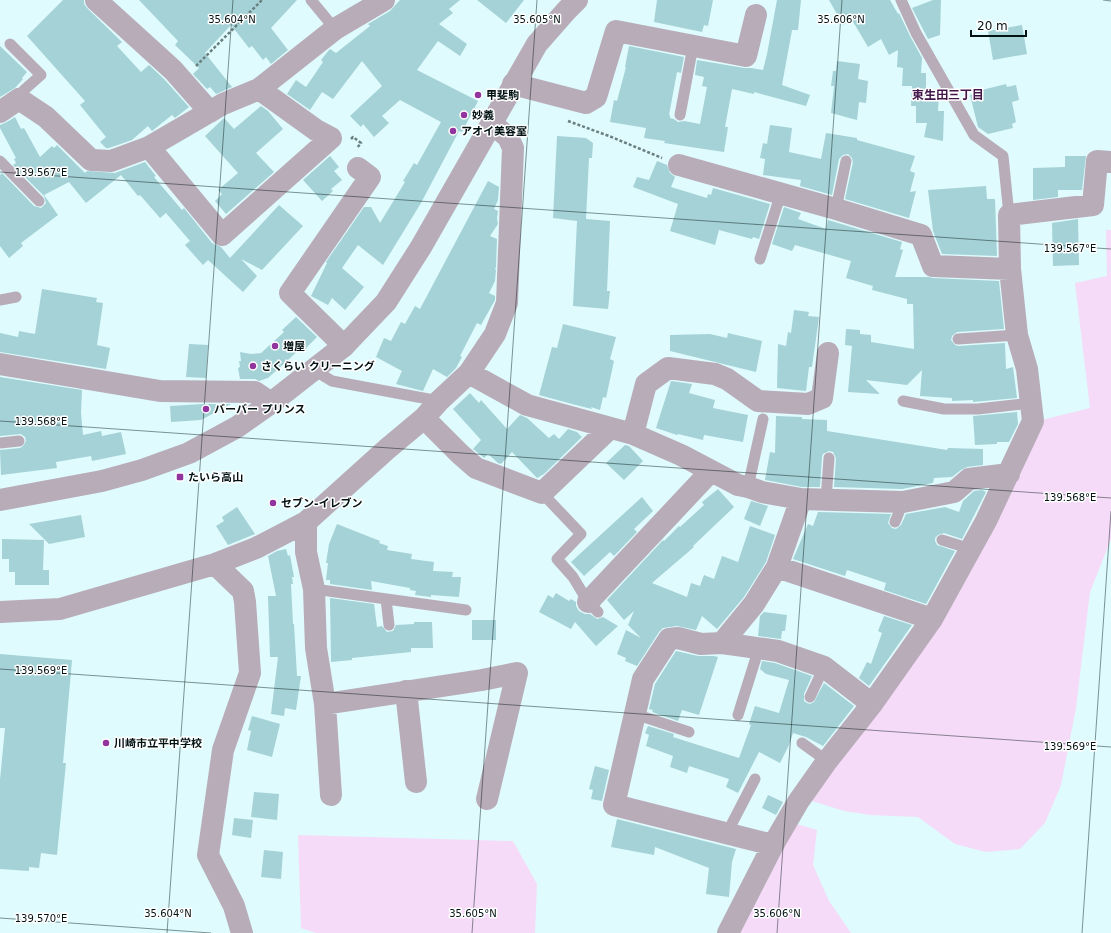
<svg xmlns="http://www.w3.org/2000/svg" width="1111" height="933" viewBox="0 0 1111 933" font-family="'DejaVu Sans','Noto Sans JP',sans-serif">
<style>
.green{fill:#f5dbf8}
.building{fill:#a5d2d6}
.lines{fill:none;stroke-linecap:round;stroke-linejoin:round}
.path{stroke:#6a7f80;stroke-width:2.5;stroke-dasharray:3 2;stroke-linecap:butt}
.service{stroke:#b8acb9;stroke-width:11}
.minor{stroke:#b8acb9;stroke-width:22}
.tertiary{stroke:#b8acb9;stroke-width:22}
.ticks{fill:none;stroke:#021112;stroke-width:1;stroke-opacity:0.45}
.poi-dot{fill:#92349d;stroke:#fff;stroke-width:1.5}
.labels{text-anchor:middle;stroke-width:3;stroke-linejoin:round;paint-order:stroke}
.poi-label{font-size:11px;font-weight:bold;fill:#021112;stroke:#fff;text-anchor:start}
.neighbourhood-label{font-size:12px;font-weight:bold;fill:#44174a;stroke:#fff}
.ticks-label{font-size:10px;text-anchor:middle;fill:#021112;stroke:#fff;stroke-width:3;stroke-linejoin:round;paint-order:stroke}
</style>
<rect width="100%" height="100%" fill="#dffbfd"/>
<path class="green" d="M1106 230H1111V539L1090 592 1076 708 1061 785 1045 823 1020 849 986 852 955 844 918 817 870 815 844 811 809 800 863 719 1038 421 1090 408 1075 283 1107 276Z
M787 821 817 830 813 865 829 901 851 933H734Z
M298 835 513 841 537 884 535 933H316L301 928Z"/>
<path class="building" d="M63 0H84V4L88 9 122 42 117 46 141 72 149 65 164 79 189 107 175 118 172 115 152 131 148 126 132 140 109 148H106L100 142 106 137 80 105 85 101 27 36Z
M139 0H297L271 28 288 50 271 64 266 57 263 60 252 46 249 48 231 25 205 53 232 87 216 94 210 87 207 89 193 74 199 68 175 45 178 41Z
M400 0H460L449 9 453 13 439 24 467 44 460 56 438 41 417 70 478 101 462 132 459 131 421 203 383 265 358 245 342 268 364 287 345 310 332 298 328 305 311 296 327 263 326 262 364 207H371L380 223 405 182 403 181 414 163 417 165 441 122 400 100 382 116 389 123 374 137 363 124 361 127 350 116 382 86 362 61 333 99 322 92 310 110 287 94 296 80 306 87 323 62 321 60 329 50 330 49 336 53 370 26 368 24 390 11Z
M477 0H524L506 23Z
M657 0H713L708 26 704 25 702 32 654 22Z
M777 0H801L798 30H792L782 85 810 95 806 106 754 92V94L732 89 725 127H728L724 152 664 143 665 141 644 138 646 128 610 122 614 100 617 101 626 67H625L629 46 684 57 681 73 677 72 669 115H670V118L674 119 678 122 684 121 700 124 707 87 702 86 704 77 695 75 697 60 744 68H751L763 70 767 54Z
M829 0H890L898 14 899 13 910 36 922 58 921 73H926V91L939 92 938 111H944L943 141 924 137 927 123H916V106H911L912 86H902L903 68 897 67 898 50 889 55 881 39 868 47 852 20 843 25Z
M933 0H941L940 35 928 39 912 8Z
M1022 25 1027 54 993 60 988 31Z
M0 46 27 72 22 78 23 79 15 88 0 97Z
M837 61 860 64 858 79 868 81 866 103 859 102 857 120 831 113 834 86H831L833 71H836Z
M1006 84 1007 87 1016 85 1019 100 1012 102 1016 122 1012 124 1013 128 988 134 978 127 970 95 978 94V91Z
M261 106 268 111 283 129 256 153 274 172 226 214 215 201 222 194 218 190 238 173 205 136 224 118 234 129Z
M15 117 21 129 24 128 40 157 52 146 54 148 57 145 85 173 87 171 115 173 145 162 156 176 154 177 182 210 184 208 212 243 221 247 230 258 279 205 303 226 262 270 241 259 257 276 243 292 208 260 203 265 185 245 190 241 166 213 160 218 140 195 138 196 121 175 86 203 69 182 44 195 58 215 21 243 23 246 9 258 0 246V175L2 173 34 206 41 208 46 203 44 196 13 165 16 163 14 159 16 158 0 128V125L7 122Z
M770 125 792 128 789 152 821 159 826 133 857 138V140L915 156 910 171 915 173 910 192 916 191 909 218 845 199 853 162 852 158 848 154 843 155 839 159 832 195 800 186 801 180 763 175 765 159 760 158 763 143 767 144Z
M557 136 586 138 593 143 592 158H589L586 219 610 221 607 291H610L608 309 573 306 577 221 553 218Z
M330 156 339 167 334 171 342 180 331 189 333 191 322 201 303 180Z
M1065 156H1086L1082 190H1058V197L1033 200V168L1065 167Z
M657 161 667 165 670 173 675 177 671 187 707 198 708 194 711 195 713 188 770 204 759 239 753 237 752 239 719 230 715 245 670 231 678 204 633 187 637 177 649 180Z
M488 181 499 187 498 200 494 209 498 211 497 218 498 224 490 236 497 239 496 267 495 269 496 270 495 281 489 293 495 296V300L481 325 477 323 460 356 462 357 456 368 447 377 433 369 423 391 396 384 402 371 376 357 384 338 391 341 401 322 405 324 415 306 420 309Z
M986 186 987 199H995L997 256 942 254 933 231 928 190Z
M784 207 801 213 798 219 826 229 828 220 902 242 900 249 903 250 895 277H929L933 278 999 281 1004 329 957 332 952 336 951 340 955 345 958 346 1005 343 1006 369 1013 367 1017 398 973 402V400L952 401V398L920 396 922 370 907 385 866 380 880 394 848 392 852 346 845 345 846 329 860 330V334L871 335V342L914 349 913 304H907V299L872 290 873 286 846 278 851 261 795 245 792 251 772 244Z
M1078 219 1079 265 1053 266 1052 223Z
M42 289 97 298 96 302 103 303 97 345 110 348 106 369 0 352V333L18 337 19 331 35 334Z
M794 310 809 312 808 316 819 317 812 367H809L806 391 777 388 778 344 786 346 788 332 791 333Z
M296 317 317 337 303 351 300 349 268 378 259 381 255 379H240L238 368 240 367 239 361H241L240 352 251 354 261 353 284 332 282 330Z
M563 324 616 337 610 359 614 361 606 398 603 397 600 410 591 407 592 409 572 404 539 395 552 347 557 348Z
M728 333 762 341 756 372 670 351V335L710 334 727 338Z
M189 344 208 345 206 378 186 377Z
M0 377 82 390 81 413 83 435 101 431 102 436 121 432 126 454 92 461 91 456 56 462 57 468 1 475 0 450 20 448 23 446 26 441 25 437 21 434 0 436Z
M671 381 692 384 689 393 715 400 713 408 748 415 743 442 704 435 703 440 678 434 677 435 656 428Z
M470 393 479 403 481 400 507 429 520 415 527 418 549 438 554 434 559 439 568 429 577 432 582 437 544 474 537 478 512 452 501 464 498 463 488 454 484 458 483 457 473 449 481 440 453 409Z
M203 404H231L201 420 171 422 170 406Z
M1017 412 1018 424 1009 442H997V444L975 445 973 416Z
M776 416 802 417V419L827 420V431L947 450 948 448 983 449V465L967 467 961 470 952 477 934 478 933 483 902 489 834 487 836 458 833 452 829 451 823 454 822 457 820 487H802L765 480 770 452 775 453Z
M625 445 629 446 643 461 624 480 606 463Z
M718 489 734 507 693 546 694 547 652 583 687 597 691 583 700 586 704 575 714 579 722 556 738 562 750 526 775 535 766 562 744 597 717 629 702 616 696 630 677 626 663 628 659 632 637 666 625 661 626 658 617 654 626 630 641 638 628 625 634 611 624 620 607 600 663 540 664 541 679 526 680 527 704 505 702 502Z
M982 490 986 492 962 539 944 533 938 535 935 538V541L937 545 955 551 926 604 884 590 886 583 847 570 845 576 793 559 808 524 813 526 818 512 891 514 888 523 892 528 896 529 901 525 906 514 945 507 959 512 963 501 974 491Z
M642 497 653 511 634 529 637 532 614 556 610 552 584 576 571 562Z
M751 501 768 506 760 526 744 519Z
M237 507 255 534 228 545 216 526 224 521 222 517Z
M81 515 85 537 49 544 29 524Z
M337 524 380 541 379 543 388 546 387 550 412 554 411 559 434 562 433 571 453 572 452 577H461L459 597 431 595V597L415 595 416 591 410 590V588L371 581 372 590 330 584V580H326L328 563H326L329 544Z
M2 539 44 540 43 570H49V585H15V572H9V559H2Z
M286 549 288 556 290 555 294 577H292L293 584H291L293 624H294L297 676H301L296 710 285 708 284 716 271 714 278 657H270L268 596H276L268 556 277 551Z
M556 593 569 601 571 599 576 602V606L579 611 585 614H590L597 619 603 617 618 626 596 646 575 622 571 629 539 612 548 595 553 598Z
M330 598 374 604 377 627 382 626 387 632 393 631 396 625 414 624V622H432L433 648H411V652L352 658V660L331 662Z
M764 612 787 615 785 631H782L781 639 758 636 760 616Z
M884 616 912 625 869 686 859 678 867 662 871 664 882 633 878 631Z
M472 620H496V640H472Z
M676 651 698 656H714L718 657 699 715 682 710 678 721 652 712 653 710 649 709 655 684Z
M0 654 72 660 63 763H66L57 855 41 853 39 868 29 867V871L0 869V780L5 728H0Z
M762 661 775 663 812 676 804 694V701L807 703 810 704 814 702 824 683 854 706 823 746 806 737 793 733 789 745 780 763 759 752 738 793 726 787 729 779 689 766 687 773 670 767 673 756 646 746 649 735 645 733 648 726 674 734 673 737 739 758 751 725 749 724 755 706 779 713 789 680 766 674 760 669Z
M252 716 280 724 272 757 247 750 251 731 248 730Z
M595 766 609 770 602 801 591 799 593 790 589 789Z
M254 792 279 794 277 820 251 817Z
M768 795 783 802 776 815 762 808Z
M234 818 253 820 251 838 232 835Z
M617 819 736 849 732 862 729 897 706 894 709 868 655 847 654 855 611 847Z
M264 850 283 852 281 879 261 877Z"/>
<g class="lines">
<path class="path" d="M196 66 262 0
M568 121 609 136 662 158
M351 139 353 137 361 143 357 148"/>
<path class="service" d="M311 0 335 29
M901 0 916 33 974 135 1003 156 1009 215
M10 44 41 75 24 90 19 99
M680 115 693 46
M0 161 39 201
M836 209 846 161
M760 259 781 193
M0 300 16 297
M958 339 1017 335
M314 370 332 381 439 401
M903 401 944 409H978L1031 403
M0 443 19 441
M748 487 763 419
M542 493 581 534 557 559 573 577 588 602 598 612
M826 500 829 458
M895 522 903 502
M942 540 971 549
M314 589 466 610
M386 599 389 625
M810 697 824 667
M635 714 689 732
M738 715 759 648
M802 743 827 761
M727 833 755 779"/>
<path class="minor" d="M96 0 173 70 210 112
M513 84 586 103 596 97 616 31 746 56 756 15
M0 112 19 99 46 117 91 160 111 161 149 147 223 104 259 89 335 29 384 0
M149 147 222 235 331 138 316 130 259 89
M679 165 836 209 921 235 933 266 1010 269
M344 346 290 293 370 177 358 168
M0 364 160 391 255 392 271 403
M469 373 527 405 633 434 681 455 738 485 748 487 762 492 801 499 903 502 954 492 969 479 1009 474
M424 418 460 454 476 468 542 493 610 428
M633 434 646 384 668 368 715 374 727 379 758 401 808 404 822 398 828 353
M306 522V552L314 589 316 648 325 704 331 795
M215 564 243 591 245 602 250 673 223 750 208 855 234 906 242 933
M777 567 932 619
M588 602 711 471
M0 612 60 609 215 564 256 548 306 522 387 449 424 418 439 401 469 373 495 334 507 303 513 148 508 137 492 124
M722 643 754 604 777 567 801 499
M406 691 416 782
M325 704 482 680 517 673 487 799
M773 845 614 805 643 679 669 639 678 638 701 644 722 643 778 651 824 667 872 704
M728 933 773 845 798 802 827 761 872 704 932 619 986 521 1033 421 1027 369 1017 335 1010 269 1009 215 1093 205 1097 161 1111 162"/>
<path class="tertiary" d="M0 500 102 481 142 470 189 453 237 427 271 403 344 346 386 302 421 247 537 44 566 11 577 0"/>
</g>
<path class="ticks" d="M1103 0 1111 1M0 172 1111 249M0 421 1111 498M0 669 1111 747M0 918 211 933M167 933 233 0M472 933 537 0M777 933 842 0M1082 933 1111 511"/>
<g class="poi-dot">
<circle cx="478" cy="95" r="4"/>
<circle cx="464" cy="115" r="4"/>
<circle cx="453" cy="131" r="4"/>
<circle cx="275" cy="346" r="4"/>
<circle cx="253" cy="366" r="4"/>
<circle cx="206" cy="409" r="4"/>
<rect x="176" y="473" width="8" height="8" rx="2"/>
<circle cx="273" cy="503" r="4"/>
<circle cx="106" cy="743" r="4"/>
</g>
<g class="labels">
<g class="poi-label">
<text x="486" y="99">甲斐駒</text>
<text x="472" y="119">妙義</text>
<text x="461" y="135">アオイ美容室</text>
<text x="283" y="350">増屋</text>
<text x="261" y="370">さくらい クリーニング</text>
<text x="214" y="413">バーバー プリンス</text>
<text x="188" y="481">たいら高山</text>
<text x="281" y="507">セブン-イレブン</text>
<text x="114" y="747">川崎市立平中学校</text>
</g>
<g class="neighbourhood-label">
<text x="948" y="99">東生田三丁目</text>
</g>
</g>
<g class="ticks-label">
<text x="232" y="23">35.604°N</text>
<text x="537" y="23">35.605°N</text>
<text x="841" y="23">35.606°N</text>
<text x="41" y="176">139.567°E</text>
<text x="1070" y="252">139.567°E</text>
<text x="41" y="425">139.568°E</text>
<text x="1070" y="501">139.568°E</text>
<text x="41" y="674">139.569°E</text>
<text x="1070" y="750">139.569°E</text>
<text x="168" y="917">35.604°N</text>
<text x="473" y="917">35.605°N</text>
<text x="777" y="917">35.606°N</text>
<text x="41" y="922">139.570°E</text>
</g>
<path d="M971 30v6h55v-6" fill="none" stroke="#021112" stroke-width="2"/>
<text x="977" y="30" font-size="12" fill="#021112" stroke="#ffffff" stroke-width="3" paint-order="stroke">20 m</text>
</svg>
